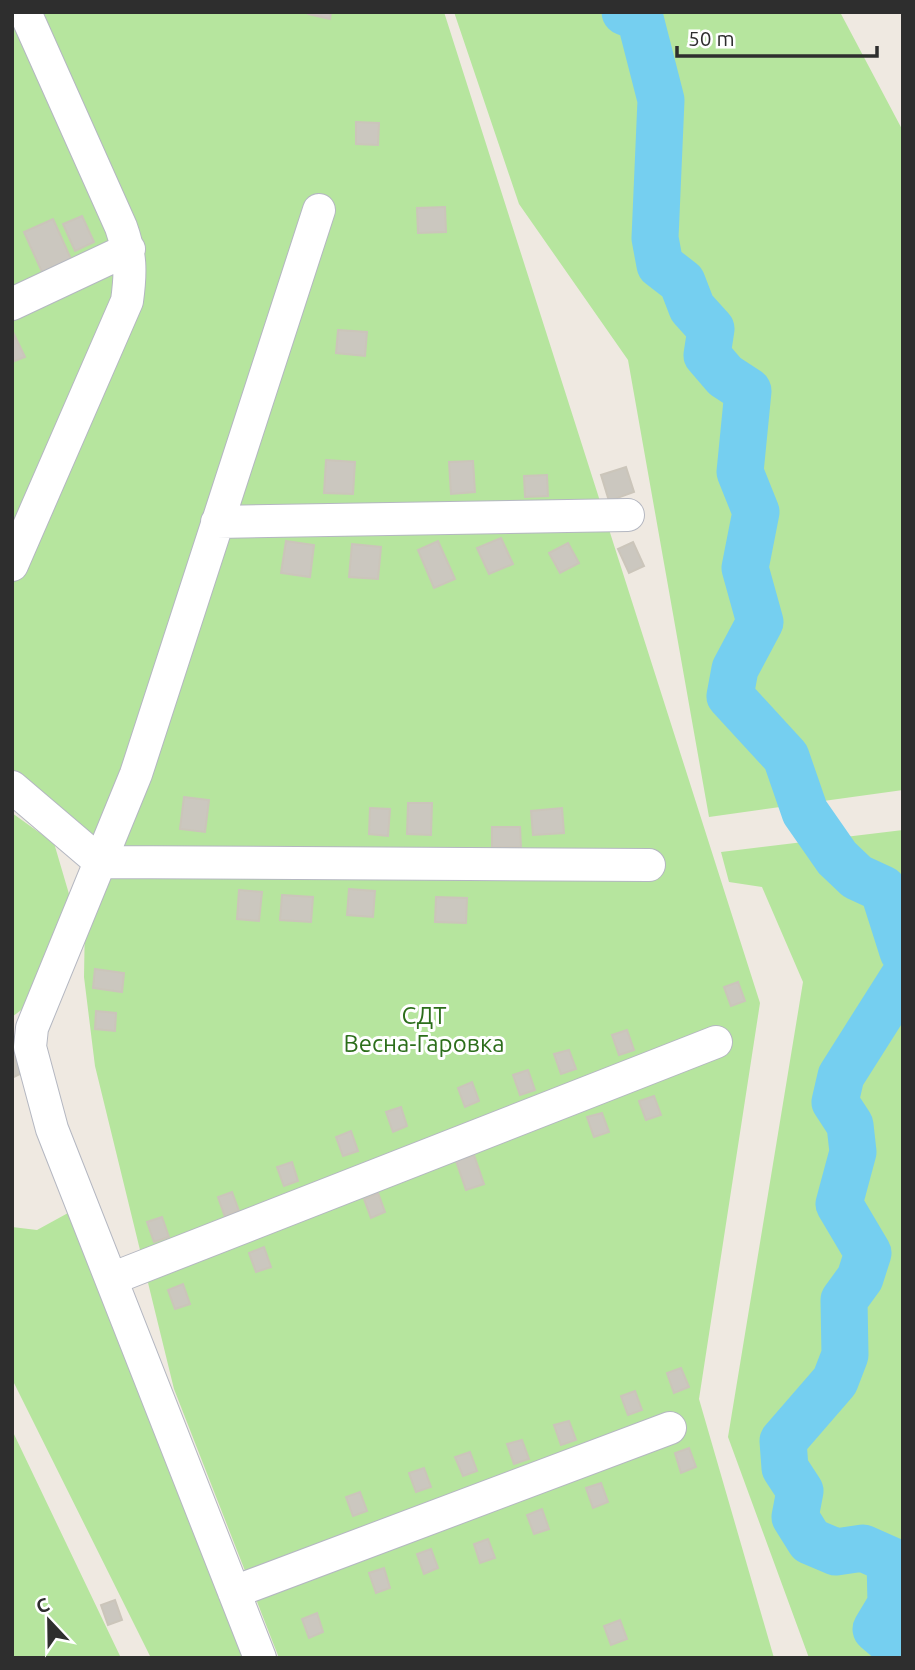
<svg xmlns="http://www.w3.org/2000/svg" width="915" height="1670" viewBox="0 0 915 1670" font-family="Ubuntu,sans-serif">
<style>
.green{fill:#b6e59e}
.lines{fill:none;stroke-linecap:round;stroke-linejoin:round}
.river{stroke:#75cff0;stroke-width:47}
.building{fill:#cbc7bf;stroke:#cbc5ba;stroke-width:2}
.minor-casing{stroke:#b4b7c1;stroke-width:34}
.minor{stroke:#fff;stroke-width:32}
.labels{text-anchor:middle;stroke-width:6;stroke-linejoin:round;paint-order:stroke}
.park-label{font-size:24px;fill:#2c6e1b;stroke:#fff}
</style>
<rect width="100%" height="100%" fill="#efe9e1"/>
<path class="green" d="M12 12H444L760 1003 699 1399 774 1658H279L174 1389 95 1066 84 977 86 862 12 801Z
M454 12H840L903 131V790L709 817 628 360 519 204Z
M12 813 54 843 74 911 29 1004 12 1017Z
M903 830V1658H809L728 1437 803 982 762 887 729 882 721 852Z
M68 1213 249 1658H151L12 1379V1227L37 1230Z
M12 1430 121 1658H12Z"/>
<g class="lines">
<path class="river" d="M625 12 640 18 661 100 655 238 660 265 682 282 692 308 711 329 707 355 725 376 748 391 740 472 756 512 745 568 760 622 735 669 730 696 786 757 805 812 837 858 857 877 883 889 903 952
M903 978 841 1076 835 1102 850 1125 853 1152 839 1204 868 1253 860 1278 844 1300 845 1355 835 1381 783 1441 785 1468 800 1491 795 1517 810 1541 836 1552 863 1548 890 1560 891 1604 876 1629 903 1652"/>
</g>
<path class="building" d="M308 12H331L330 19 308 14Z
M356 122 379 123 378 145 356 144Z
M445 207 446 232 418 233 417 208Z
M82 216 94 242 75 251 63 224Z
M53 219 71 259 42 272 24 232Z
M12 330 25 357 12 362Z
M338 330 367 332 365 356 336 353Z
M326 460 355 462 353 494 324 493Z
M473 461 475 492 451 494 449 462Z
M626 467 634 492 609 501 601 475Z
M547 475 548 496 525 497 524 476Z
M501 538 513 564 489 574 477 548Z
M286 541 314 545 310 577 281 573Z
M438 541 455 579 434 588 418 550Z
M633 542 644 566 629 573 618 549Z
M568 543 579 563 560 573 549 553Z
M352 544 381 547 378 579 349 577Z
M184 797 209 800 205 832 180 829Z
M408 803H432L431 835 407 834Z
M370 808 390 809 388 836 369 834Z
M562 808 564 833 533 835 531 811Z
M492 827H520L521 847H492Z
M349 889 375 891 373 917 347 915Z
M239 890 262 892 259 921 237 919Z
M282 895 313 897 311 922 280 920Z
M436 897 467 898 466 923 435 922Z
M95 969 124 973 122 992 93 988Z
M738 982 745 1001 731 1006 724 987Z
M96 1011 116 1013 115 1031 95 1029Z
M627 1030 634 1050 619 1055 612 1035Z
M21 1045 32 1068 12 1078V1050Z
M569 1050 576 1069 561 1074 554 1054Z
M528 1070 535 1090 520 1095 513 1075Z
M472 1082 479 1101 465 1107 458 1088Z
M654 1096 661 1115 646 1120 639 1101Z
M401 1107 407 1126 393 1132 386 1112Z
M602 1113 609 1132 594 1137 587 1117Z
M351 1131 358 1151 343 1156 336 1137Z
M474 1155 484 1184 466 1190 456 1161Z
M292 1162 298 1181 284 1186 277 1167Z
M232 1192 239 1211 225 1217 218 1197Z
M378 1193 385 1212 371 1218 364 1199Z
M162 1217 169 1237 154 1242 147 1222Z
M264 1247 271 1267 256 1272 249 1253Z
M183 1284 190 1304 175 1309 168 1290Z
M681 1368 689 1387 674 1393 667 1373Z
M635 1391 642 1410 628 1415 621 1396Z
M569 1421 576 1440 561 1445 554 1425Z
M522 1440 529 1459 514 1464 507 1444Z
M689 1448 696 1467 681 1473 675 1453Z
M470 1452 477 1471 463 1476 455 1457Z
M424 1468 431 1487 416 1492 409 1473Z
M601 1483 608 1502 593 1508 586 1488Z
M360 1492 367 1511 353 1516 346 1497Z
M542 1509 549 1529 534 1534 527 1515Z
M488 1539 495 1558 480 1563 474 1544Z
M431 1549 438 1568 424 1574 417 1554Z
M384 1568 390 1588 376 1593 369 1573Z
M115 1600 122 1620 108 1625 101 1605Z
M317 1613 323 1632 309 1638 302 1619Z
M620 1620 627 1639 611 1645 604 1626Z"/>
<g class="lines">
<defs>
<path id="minor" d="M12 304 129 249
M217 522 628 515
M12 565 127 301C131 272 131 255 121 227L25 12
M12 787 100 862 649 865
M111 1279 716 1042
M234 1592 670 1428
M260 1658 52 1129 30 1047 32 1028 136 774 319 210"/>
</defs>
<use href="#minor" class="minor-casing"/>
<use href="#minor" class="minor"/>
</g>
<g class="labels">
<g class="park-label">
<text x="424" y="1024">СДТ<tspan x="424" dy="28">Весна-Гаровка</tspan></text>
</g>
</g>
<rect width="915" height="1670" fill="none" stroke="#2e2e2e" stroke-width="28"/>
<g transform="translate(49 1621) rotate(338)" stroke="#ffffff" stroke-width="5" paint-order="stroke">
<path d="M0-5L12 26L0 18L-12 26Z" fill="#2e2e2e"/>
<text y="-10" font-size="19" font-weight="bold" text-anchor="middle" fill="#2e2e2e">С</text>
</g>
<path d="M677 46v10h200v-10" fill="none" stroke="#2e2e2e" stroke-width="3.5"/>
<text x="688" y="46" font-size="21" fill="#2e2e2e" stroke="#ffffff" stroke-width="5" paint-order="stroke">50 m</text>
</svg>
